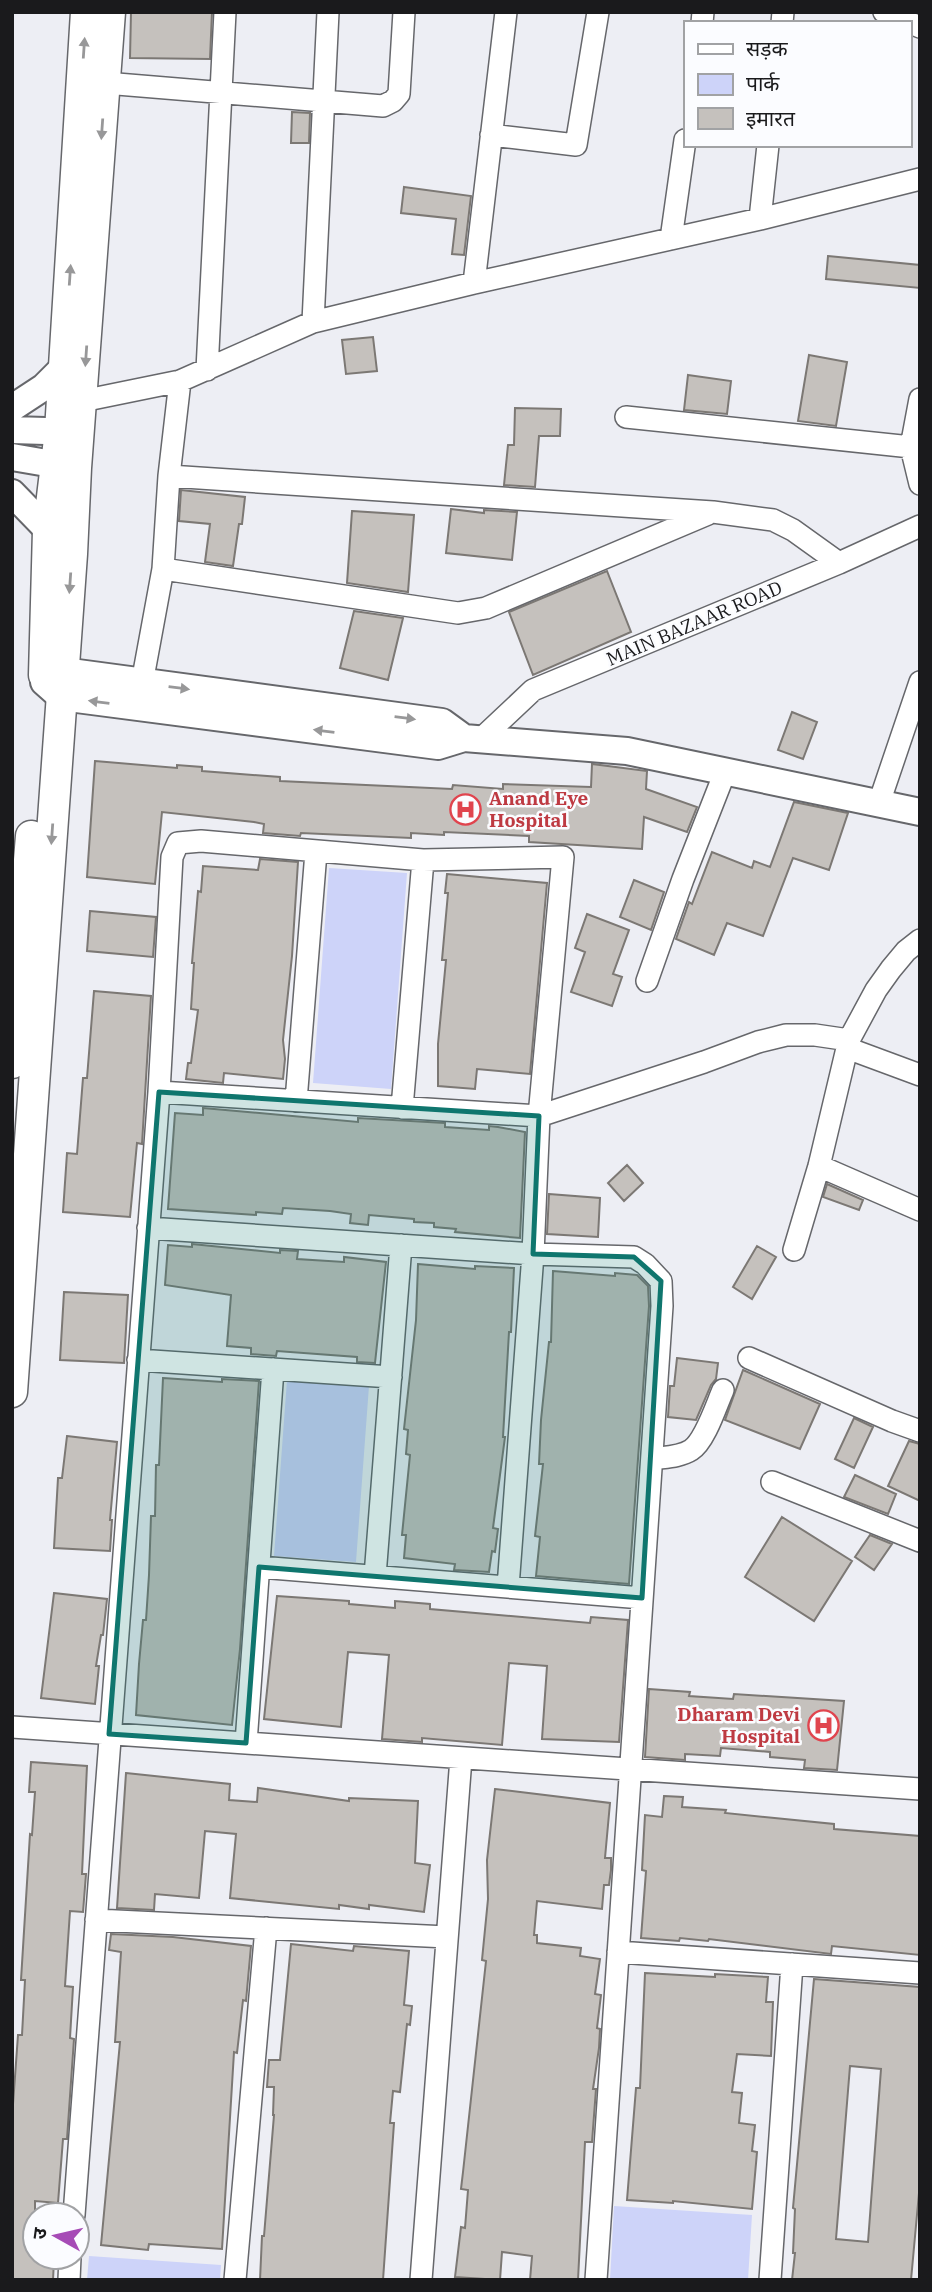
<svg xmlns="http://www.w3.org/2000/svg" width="932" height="2292" viewBox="0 0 932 2292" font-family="'IBM Plex Serif','Noto Sans Devanagari',serif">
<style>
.green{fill:#cdd3f9}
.building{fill:#c5c1bd;stroke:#7c7874;stroke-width:2;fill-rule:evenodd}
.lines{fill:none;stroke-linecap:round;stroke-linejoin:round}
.minor-casing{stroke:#66676b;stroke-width:24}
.tertiary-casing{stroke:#66676b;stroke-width:30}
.secondary-casing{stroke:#66676b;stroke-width:33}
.minor{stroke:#fff;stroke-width:21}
.tertiary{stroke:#fff;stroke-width:26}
.secondary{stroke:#fff;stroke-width:30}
.oneway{fill:#989899}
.marked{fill:#0f766e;fill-opacity:0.2;stroke:#0f766e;stroke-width:5;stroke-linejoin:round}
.labels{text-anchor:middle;stroke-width:5;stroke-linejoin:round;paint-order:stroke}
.street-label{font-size:19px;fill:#1a1a1c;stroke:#fbfcff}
.health-label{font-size:19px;font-weight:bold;fill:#be3a42;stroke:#fbfcff;text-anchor:start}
</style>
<rect width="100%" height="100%" fill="#edeef4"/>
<path class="green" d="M329 868 407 873 391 1089 313 1083Z
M287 1380 369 1386 356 1562 274 1556Z
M614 2206 752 2215 748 2280H610Z
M89 2256 221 2265 220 2280H87Z"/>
<path class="building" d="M131 12H212L210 59 130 58Z
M292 112 310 113 309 143H291Z
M404 187 471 196 464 255 452 254 456 219 401 213Z
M828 256 920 265V288L826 279Z
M373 337 377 371 346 374 342 340Z
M809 355 847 362 836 426 798 421Z
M688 375 731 381 727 414 684 410Z
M515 408 561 409 560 436H539L535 487 504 485 508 445H514Z
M181 490 245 497 242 524H239L233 566 205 562 210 524 179 521Z
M451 509 484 513V510L517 512 512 560 446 553Z
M352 511 414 515 408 592 347 583Z
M607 571 631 632 533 675 509 612Z
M354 611 403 618 388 680 340 668Z
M792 712 817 722 803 759 778 750Z
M95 761 177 768V765L202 767V771L280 777V781L452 789 453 785 503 789V784L591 787 592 764 647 771 646 789 697 807 687 832 644 817 642 849 529 842V836L444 832V835L411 833V838L301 833 300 836 263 833 264 824 254 822 162 812 155 884 87 877Z
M794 802 848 813 829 870 793 858 763 936 727 923 714 955 676 939 689 902 692 904 712 852 752 868 754 861 770 867Z
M260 859 298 862 292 956 283 1040 285 1059 283 1079 224 1073 223 1083 186 1079 188 1063H191L198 1010 191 1009 194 963H192L198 891 201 892 203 866 258 870Z
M447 874 547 883 530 1074 477 1069 475 1089 438 1086V1044L446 960H442L448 893H445Z
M634 880 664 892 651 930 620 917Z
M90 911 156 917 153 957 87 951Z
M587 914 629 930 613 974 622 977 612 1006 571 992 585 952 575 948Z
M94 991 151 996 142 1144 137 1143 130 1217 63 1212 67 1153 77 1154 83 1078H87Z
M203 1108 358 1122V1118L445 1123V1127L489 1130V1126L498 1127 525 1132 520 1238 455 1232 456 1229 434 1227V1223L414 1222V1219L369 1215 368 1225 350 1223 351 1214 330 1211 283 1208 282 1214 256 1212V1215L168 1209 175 1113 203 1115Z
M627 1165 643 1183 624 1201 608 1183Z
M827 1184 863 1200 859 1210 823 1197Z
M549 1194 600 1198 598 1237 547 1234Z
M192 1244 280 1253V1250L298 1251 297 1259 344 1262V1257L386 1262 375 1363 357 1362V1357L277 1351 276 1356 251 1354V1348L227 1346 231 1295 165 1285 168 1245 192 1247Z
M757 1246 776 1257 752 1299 733 1287Z
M418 1264 475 1269V1266L514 1268 511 1332H509L503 1437H505L493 1528 498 1529 495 1552 492 1551 489 1572 454 1570 455 1564 404 1558 406 1535H402L410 1455 406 1454 408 1430 404 1429 416 1320Z
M553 1271 615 1276V1273L637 1275 648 1286 649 1306 629 1584 536 1576 540 1537 535 1536 543 1464H539L541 1420 549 1342H551Z
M64 1292 128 1295 124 1363 60 1360Z
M677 1358 718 1363 716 1379 711 1385 696 1420 668 1417 670 1386H674Z
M743 1370 820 1404 800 1449 725 1420Z
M163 1378 222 1382V1379L259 1381 240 1649 232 1725 136 1715 139 1664 143 1620H146L149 1575 151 1516H155L156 1465H159Z
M854 1418 873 1427 854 1468 835 1459Z
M67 1436 117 1442 110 1520H112L110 1551 54 1548 58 1478H62Z
M909 1441 920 1444V1501L888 1486Z
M855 1475 896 1494 888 1514 844 1497Z
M782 1517 852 1561 814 1621 745 1577Z
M870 1535 892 1544 874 1570 855 1557Z
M54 1593 107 1599 103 1635H101L96 1666H99L95 1704 41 1698Z
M277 1596 349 1601V1604L395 1608V1601L430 1604V1609L590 1623 591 1617 628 1620 619 1742 542 1739 547 1666 509 1663 502 1745 422 1738V1742L382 1739 389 1655 348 1652 341 1727 264 1719Z
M649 1689 690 1692 689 1696 733 1699 734 1694 844 1701 837 1770 804 1768 805 1760 770 1757V1752L721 1748 720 1756 685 1754V1760L645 1757Z
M31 1762 87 1766 82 1874H86L83 1912 70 1911 65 1986 73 1987 70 2038 74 2039 67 2139H63L58 2203 35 2201V2259L54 2260 53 2280H12V2118L18 2035H22L25 1980H21L30 1834 32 1835 35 1792H29Z
M126 1773 230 1784 229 1800 257 1802 258 1788 349 1801V1798L418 1801 415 1863 430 1865 424 1912 369 1905V1909L339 1905V1909L230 1898 236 1834 205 1831 199 1898 155 1894 154 1910 117 1908Z
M495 1789 610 1803 605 1858H611V1870L609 1885H604L602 1909 537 1901 534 1935H537V1943L581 1948 580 1956 600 1959 595 1994 601 1995 597 2028 600 2029 599 2048 593 2089H596L592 2142H585L578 2280H530L532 2256 502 2252 500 2280 455 2277 461 2227 465 2228 468 2190 461 2189 463 2172 486 1961 482 1960 488 1899 487 1860Z
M664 1796 683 1797 682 1807 726 1810 725 1813 834 1824V1829L920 1836V1955L832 1946 831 1954 709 1939 708 1941 680 1938 679 1941 641 1938 646 1871 642 1870 645 1815 662 1817Z
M111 1934 173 1937 251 1946 246 2001 243 2000 237 2053 234 2052 222 2249 149 2244 148 2250 101 2245 120 2042H115L121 1952 109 1950Z
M291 1944 353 1951 354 1946 409 1951 404 2005 412 2006 410 2025 407 2024 400 2092 393 2091 390 2123H394L383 2280H260L262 2236H264L274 2115H273L274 2087H267L269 2060H280Z
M645 1973 715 1977V1974L768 1977 766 2002H773L771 2056 737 2054 732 2092 742 2093 739 2123 755 2125 752 2151 757 2152 752 2209 673 2201V2203L627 2200 636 2088H640Z
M814 1979 920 1987V2182L911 2280H792L795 2253H793L795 2209 793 2208ZM850 2066 881 2069 868 2242 836 2239Z"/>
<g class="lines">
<defs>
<path id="minor" d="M884 12 920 27
M702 23 703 12
M782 23 783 12
M105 83 383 106 393 101 399 94 404 12
M491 135 576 145 598 12
M760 219 768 145
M671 239 685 140
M474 283 506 12
M313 322 328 12
M207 370 225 12
M920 399 911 447 920 484
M82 401 180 381 313 322 474 283 760 219 920 179
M626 417 911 447
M169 476 713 512 773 520 793 530 839 563
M163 569 458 613 486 608 708 514
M142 683 163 569 169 476 180 381
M481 739 533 690 839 563 920 526
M879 803 920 682
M647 981 683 879 725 772
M847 1048 920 1075
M159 1092 539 1116 704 1062 758 1042 786 1035H815L849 1040
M296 1101 316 852
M402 1108 423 860
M819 1166 920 1210
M148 1228 533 1254 634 1257 645 1264 661 1281 662 1306 596 2280
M794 1250 819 1166 849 1040 876 990 891 969 906 951 920 940
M749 1358 892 1421 920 1431
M138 1360 391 1377
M652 1459C664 1457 680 1457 691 1450 705 1441 716 1406 723 1390
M772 1482 920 1541
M259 1567 642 1598
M375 1576 401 1245
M12 1727 920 1789
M246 1743 273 1369
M96 1920 447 1937
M618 1952 920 1973
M74 2215 159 1092 172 857 178 843 201 841 423 860 563 857 539 1116 533 1254 508 1587
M69 2280 70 2257
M235 2280 266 1928
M421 2280 461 1758
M770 2280 792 1964"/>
<path id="tertiary" d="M12 408 44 387 64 367
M12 430 79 432
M12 457 76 468
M12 493 48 530
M464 738 442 722 63 671 44 682 61 697 438 746 464 738 627 751 920 812"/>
<path id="secondary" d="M44 675 48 530 60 431 86 12
M12 1063 31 836
M12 1392 72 554 76 468 110 12"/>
</defs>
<use href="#minor" class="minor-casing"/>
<use href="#tertiary" class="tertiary-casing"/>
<use href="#secondary" class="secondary-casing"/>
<use href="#minor" class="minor"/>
<use href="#tertiary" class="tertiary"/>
<use href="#secondary" class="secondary"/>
</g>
<defs><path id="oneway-solid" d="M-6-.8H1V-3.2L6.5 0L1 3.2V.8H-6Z" transform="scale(1.75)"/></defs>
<g class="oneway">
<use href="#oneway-solid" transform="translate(84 48) rotate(-86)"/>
<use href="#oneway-solid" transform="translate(102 129) rotate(94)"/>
<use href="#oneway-solid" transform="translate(70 275) rotate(-86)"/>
<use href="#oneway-solid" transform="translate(86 356) rotate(94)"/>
<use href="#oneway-solid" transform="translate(70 583) rotate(94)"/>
<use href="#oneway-solid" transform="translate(179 688) rotate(7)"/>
<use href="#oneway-solid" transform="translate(99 702) rotate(-173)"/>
<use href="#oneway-solid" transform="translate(405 718) rotate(7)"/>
<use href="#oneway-solid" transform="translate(324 731) rotate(-173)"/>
<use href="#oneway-solid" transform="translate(52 834) rotate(94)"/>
</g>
<path class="marked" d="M159 1092 539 1116 533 1254 634 1257 661 1281 642 1598 259 1567 246 1743 109 1734Z"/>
<defs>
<symbol id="hospital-ring" viewBox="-11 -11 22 22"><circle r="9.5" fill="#fbfcff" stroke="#e0444e" stroke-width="1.5"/><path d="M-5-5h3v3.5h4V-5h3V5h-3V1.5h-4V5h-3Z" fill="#e0444e"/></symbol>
</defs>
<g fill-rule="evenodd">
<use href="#hospital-ring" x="448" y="792" width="35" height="35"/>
<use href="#hospital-ring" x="806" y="1708" width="35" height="35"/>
</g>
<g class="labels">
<g class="street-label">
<text transform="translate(694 623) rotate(-23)" y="7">MAIN BAZAAR ROAD</text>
</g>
<g class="health-label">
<text x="489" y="805">Anand Eye<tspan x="489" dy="22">Hospital</tspan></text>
<text x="800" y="1721" text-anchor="end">Dharam Devi<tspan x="800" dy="22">Hospital</tspan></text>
</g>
</g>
<rect width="932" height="2292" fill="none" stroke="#1a1a1c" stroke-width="28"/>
<rect x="684" y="21" width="228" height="126" fill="#fbfcff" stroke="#a1a2a4" stroke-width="2"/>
<rect x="698" y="44" width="35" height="10" fill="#ffffff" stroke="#a1a2a4" stroke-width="2"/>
<text x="746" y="56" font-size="21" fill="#1a1a1c">सड़क</text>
<rect x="698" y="74" width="35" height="21" fill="#cdd3f9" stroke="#a1a2a4" stroke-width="2"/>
<text x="746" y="91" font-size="21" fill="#1a1a1c">पार्क</text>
<rect x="698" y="108" width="35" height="21" fill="#c5c1bd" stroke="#a1a2a4" stroke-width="2"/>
<text x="746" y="126" font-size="21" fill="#1a1a1c">इमारत</text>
<g transform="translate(56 2236) rotate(278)"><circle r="33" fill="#fbfcff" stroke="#a1a2a4" stroke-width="2"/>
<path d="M0-5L12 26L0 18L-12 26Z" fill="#a64bb6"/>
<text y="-10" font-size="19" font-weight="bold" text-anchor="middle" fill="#1a1a1c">उ</text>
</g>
</svg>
